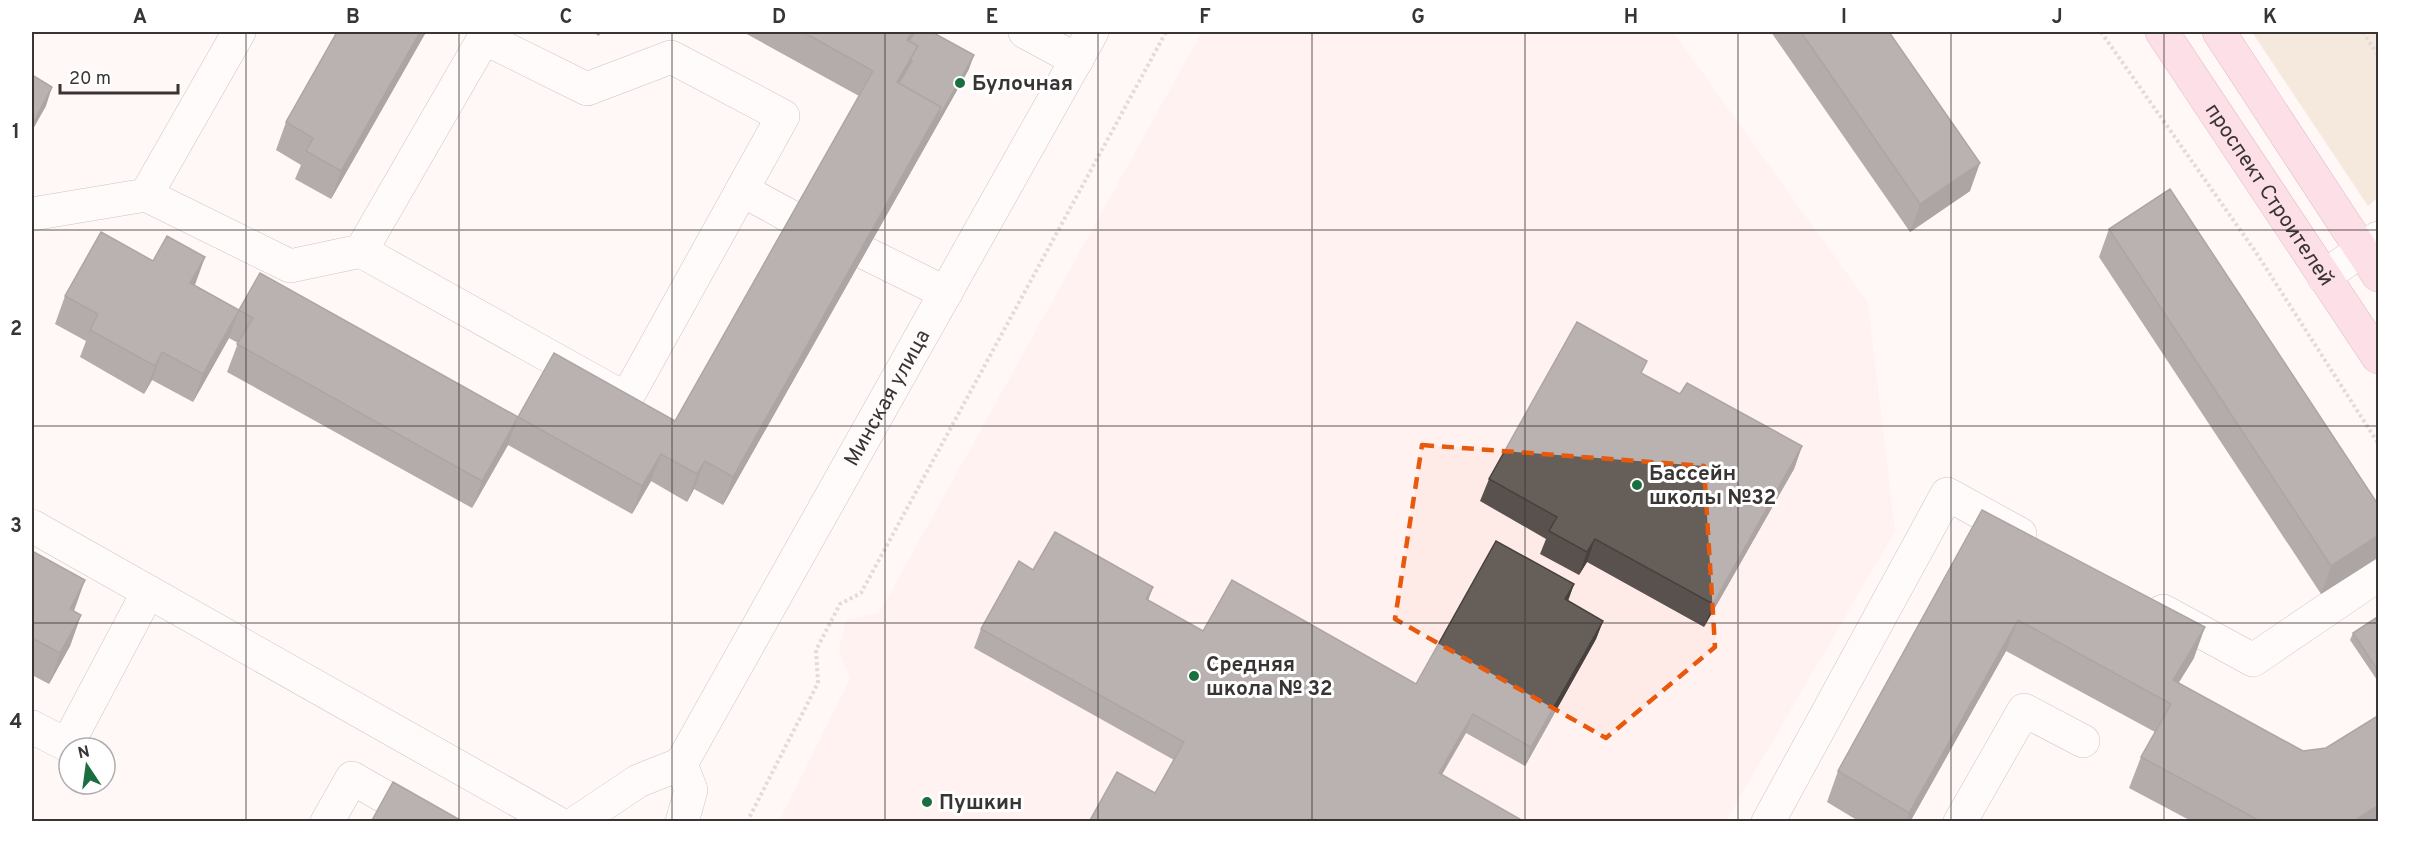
<svg xmlns="http://www.w3.org/2000/svg" width="2410" height="853" viewBox="0 0 2410 853" font-family="Overpass,sans-serif">
<style>
.built{fill:#feeae7}
.green{fill:#e8d5ba}
.lines{fill:none;stroke-linecap:round;stroke-linejoin:round}
.minor-casing{stroke:#908685;stroke-width:34}
.major-casing{stroke:#b47487;stroke-width:34}
.path{stroke:#bfb9b8;stroke-width:4;stroke-dasharray:3 3;stroke-linecap:butt}
.minor{stroke:#fff;stroke-width:33}
.major{stroke:#fac0d2;stroke-width:33}
.wall{fill:#58514d}
.shaded-wall{fill:#47423e}
.building{fill:#665e59;stroke:#47423e;stroke-width:1.5}
.marked{fill:none;stroke:#e8590c;stroke-width:4.5;stroke-dasharray:12 8;stroke-linejoin:round}
.grid{fill:none;stroke:#393534;stroke-width:1.5;stroke-opacity:0.55}
.poi-dot{fill:#1a6f41;stroke:#fff;stroke-width:2}
.labels{text-anchor:middle;stroke-width:6;stroke-linejoin:round;paint-order:stroke}
.poi-label{font-size:21px;font-weight:bold;fill:#393534;stroke:#fff;text-anchor:start}
.street-label{font-size:21px;fill:#393534;stroke:#fff}
.neatline{fill:none;stroke:#393534;stroke-width:2}
.grid-label{font-size:20px;text-anchor:middle;font-weight:bold;fill:#393534}
</style>
<rect width="100%" height="100%" fill="#fff8f7"/>
<path class="built" d="M1202 32H1673L1868 303 1895 531 1726 821 779 822 850 679 839 650 846 620 879 613Z"/>
<path class="green" d="M2252 32H2378V197L2368 206Z"/>
<g class="lines">
<defs>
<g id="minor">
<path d="M1025 32 1077 60"/>
<path d="M146 195 290 266 361 251 484 38 587 89 671 57 783 116 742 190 795 219"/>
<path d="M32 214 146 195 239 32"/>
<path d="M361 251 626 399 742 190"/>
<path d="M865 253 946 293"/>
<path d="M2324 277 2378 238"/>
<path d="M32 526 556 822"/>
<path d="M2163 611 2253 660 2378 575"/>
<path d="M32 727 67 745 148 592"/>
<path d="M681 764 691 790 682 822"/>
<path d="M327 822 352 778 429 822"/>
<path id="s1" d="M577 822 638 781 681 764 1092 32"/>
<path d="M1768 822 1947 494 2020 534"/>
<path d="M1960 822 2024 710 2083 741"/>
</g>
<g id="major">
<path id="s2" d="M2162 32 2378 357"/>
<path d="M2219 32 2378 275"/>
</g>
</defs>
<use href="#minor" class="minor-casing"/>
<use href="#major" class="major-casing"/>
<path class="path" d="M2101 32 2255 251 2378 443
M2363 32 2378 55
M747 822 818 683 816 650 840 604 861 593 1166 32"/>
<use href="#minor" class="minor"/>
<use href="#major" class="major"/>
</g>
<path class="wall" d="M426 32 331 199 295 179 301 165 276 150 286 122Z
M592 32H601L599 36Z
M743 32H932L969 69 723 505 694 489 687 502 651 481 632 514 508 445 472 508 227 372 238 343 229 338 193 402 152 380 144 394 80 357 86 341 55 324 65 296 195 285 239 310 518 417 675 421 859 96Z
M1771 32H1889L1970 191 1910 232Z
M2109 229 2379 506V557L2321 594 2099 257Z
M1643 374 1680 394 1802 446 1794 469 1704 627 1587 562 1579 575 1540 554 1546 539 1480 501 1489 479Z
M1982 510 2194 658 2178 683 2379 822H2193L2129 788 2141 757 2155 732 2006 651 1910 822H1860L1827 802 1838 771Z
M32 551 74 611 81 615 70 646 49 684 32 675Z
M1033 570 1153 587 1148 600 1203 631 1416 684 1574 584 1568 601 1603 621 1596 639 1525 766 1466 733 1155 793 1174 760 974 648 981 629Z
M2379 616V683L2350 640 2353 633Z"/>
<path class="shaded-wall" d="M420 32H426L331 199 341 171Z
M912 32H916L904 56 907 40Z
M918 46 907 74 893 98 897 82Z
M974 55 969 69 723 505 733 477 941 107Z
M52 87 46 106 32 131V125Z
M1980 163 1970 191 1910 232 1920 204Z
M205 257 195 285 180 311 190 283Z
M239 310 229 338 193 402 203 374Z
M162 352 152 380 144 394 155 366Z
M518 417 508 445 472 508 482 481Z
M1802 446 1794 469 1704 627 1713 604Z
M661 454 651 481 632 514 642 486Z
M705 461 694 489 687 502 697 474Z
M2379 535V557L2321 594 2331 566Z
M1595 539 1587 562 1579 575 1587 552Z
M85 580 74 611 70 609Z
M1574 584 1567 603 1565 599Z
M1153 587 1146 606V599Z
M81 615 70 646 49 684 60 653Z
M2018 620 2006 651 1910 822H1906L1909 813Z
M1603 621 1596 639 1525 766 1531 747Z
M2205 627 2194 658 2167 702 2173 680Z
M1473 714 1466 733 1432 792 1439 773Z
M2379 805V822H2349Z"/>
<path class="building" d="M337 32H420L341 171 306 151 313 138 286 122Z
M803 32H912L907 40 918 46 897 82 941 107 733 477 705 461 697 474 661 454 642 486 518 417 482 481 237 344 253 318 239 310 260 273 518 417 554 353 675 421 873 71Z
M915 32H932L974 55 936 122 941 107 899 83 912 61 910 59 918 46 909 41Z
M1801 32H1889L1980 163 1920 204Z
M32 75 52 87 32 125Z
M2170 189 2379 506V535L2331 566 2109 229Z
M101 232 153 261 167 236 205 257 190 283 239 310 203 374 162 352 155 366 90 330 98 314 65 296Z
M1577 322 1647 361 1641 373 1680 394 1687 383 1802 446 1713 604 1595 539 1587 552 1549 531 1557 517 1489 479Z
M1982 510 2205 627 2173 680 2303 751 2326 748 2379 715V805L2354 821 2262 822 2141 757 2171 704 2018 620 1909 813 1838 771Z
M1055 532 1153 587 1146 599 1203 631 1232 580 1416 684 1496 541 1574 584 1565 599 1603 621 1531 747 1473 714 1439 773 1525 822H1089L1117 772 1155 793 1184 742 981 629 1019 561 1033 570Z
M32 551 85 580 70 609 81 615 60 653 32 638Z
M2379 616V672L2353 633Z
M393 782 460 820V822H371Z"/>
<path d="M0 0H2410V853H0ZM1422 445 1704 466 1715 647 1606 738 1395 619Z" fill="#fff8f7" fill-opacity=".55" fill-rule="evenodd"/>
<path class="marked" d="M1422 445 1704 466 1715 647 1606 738 1395 619Z"/>
<path class="grid" d="M246 32V822M459 32V822M672 32V822M885 32V822M1098 32V822M1312 32V822M1525 32V822M1738 32V822M1951 32V822M2164 32V822M32 230H2378M32 426H2378M32 623H2378"/>
<g class="poi-dot">
<circle cx="960" cy="83" r="6"/>
<circle cx="1637" cy="485" r="6"/>
<circle cx="1194" cy="676" r="6"/>
<circle cx="927" cy="802" r="6"/>
</g>
<g class="labels">
<g class="poi-label">
<text x="972" y="90">Булочная</text>
<text x="1649" y="480">Бассейн<tspan x="1649" dy="24">школы №32</tspan></text>
<text x="1206" y="671">Средняя<tspan x="1206" dy="24">школа № 32</tspan></text>
<text x="939" y="809">Пушкин</text>
</g>
<g class="street-label">
<text dy="7" stroke="none"><textPath href="#s2" startOffset="195">проспект Строителей</textPath></text>
<text dy="7" stroke="none"><textPath href="#s1" startOffset="540">Минская улица</textPath></text>
</g>
</g>
<rect width="2410" height="853" fill="none" stroke="#ffffff" stroke-width="66"/>
<g transform="translate(87 766) rotate(347)"><circle r="28" fill="#ffffff" stroke="#b0aeae" stroke-width="1.5"/>
<path d="M0-4.5L10 22L0 15L-10 22Z" fill="#1a6f41"/>
<text y="-9" font-size="16" font-weight="bold" text-anchor="middle" fill="#393534">N</text>
</g>
<path d="M60 84v9h118v-9" fill="none" stroke="#393534" stroke-width="3"/>
<text x="69" y="84" font-size="18" fill="#393534" stroke="#ffffff" stroke-width="4.5" paint-order="stroke">20 m</text>
<rect x="33" y="33" width="2344" height="787" class="neatline"/>
<g class="grid-label">
<text x="140" y="23">A</text>
<text x="353" y="23">B</text>
<text x="566" y="23">C</text>
<text x="779" y="23">D</text>
<text x="992" y="23">E</text>
<text x="1205" y="23">F</text>
<text x="1418" y="23">G</text>
<text x="1631" y="23">H</text>
<text x="1844" y="23">I</text>
<text x="2057" y="23">J</text>
<text x="2270" y="23">K</text>
<text x="16" y="138">1</text>
<text x="16" y="335">2</text>
<text x="16" y="532">3</text>
<text x="16" y="728">4</text>
</g>
</svg>
